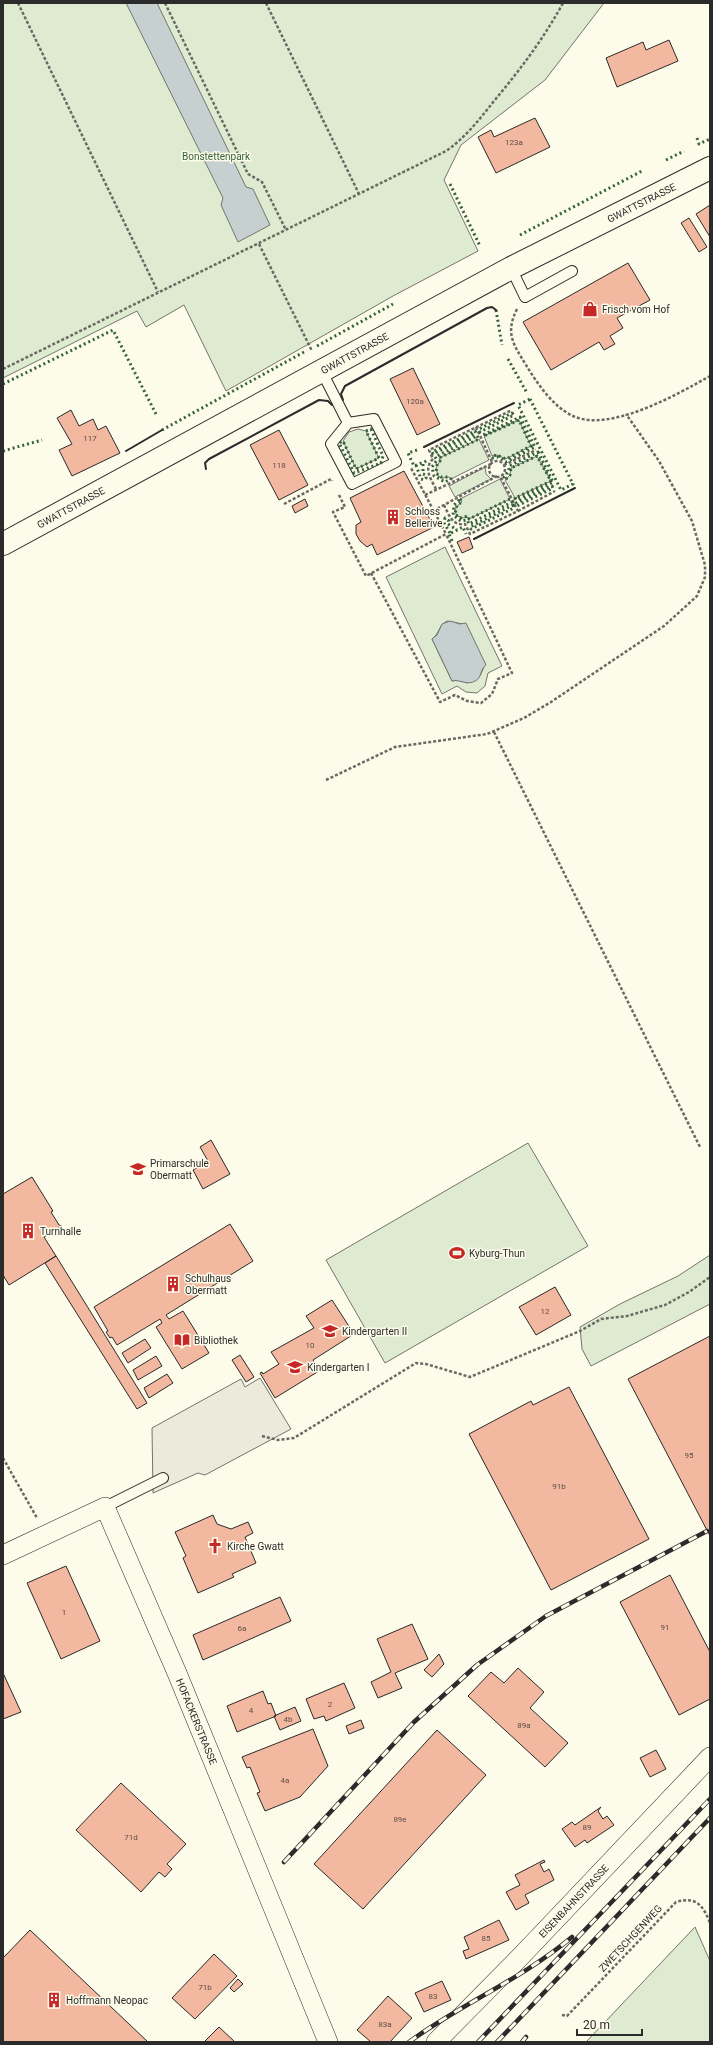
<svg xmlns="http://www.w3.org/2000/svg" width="713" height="2045" viewBox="0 0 713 2045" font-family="Roboto,sans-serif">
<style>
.green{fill:#deebd1;stroke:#74746e;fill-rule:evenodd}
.parking{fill:#eceadb;stroke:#74746e}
.water{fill:#c7d0d0;stroke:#74746e}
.building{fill:#f2b8a0;stroke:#2b2b2b}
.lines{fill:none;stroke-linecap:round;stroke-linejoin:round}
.lane-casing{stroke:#2b2b2b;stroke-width:12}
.street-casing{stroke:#2b2b2b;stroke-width:20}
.primary-casing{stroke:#2b2b2b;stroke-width:24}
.path{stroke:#6a6964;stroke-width:2.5;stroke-dasharray:3 2;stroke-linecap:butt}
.lane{stroke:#fdfbea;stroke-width:10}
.street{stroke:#fdfbea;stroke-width:19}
.primary{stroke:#fdfbea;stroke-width:22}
.rail-casing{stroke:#2b2b2b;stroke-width:4.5}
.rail{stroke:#fdfbea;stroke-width:3;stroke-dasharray:9;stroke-linecap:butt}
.hedge{stroke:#34623c;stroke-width:3;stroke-dasharray:2 3;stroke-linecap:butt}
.wall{stroke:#2b2b2b;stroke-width:2}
.labels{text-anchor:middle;stroke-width:3;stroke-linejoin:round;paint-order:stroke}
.number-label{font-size:8px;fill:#5d4e48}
.park-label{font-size:10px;fill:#34623c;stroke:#fdfbea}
.street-label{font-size:10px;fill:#2b2b2b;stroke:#fdfbea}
.poi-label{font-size:10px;fill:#2b2b2b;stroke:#fdfbea;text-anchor:start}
</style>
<rect width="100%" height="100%" fill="#fdfbea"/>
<path class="green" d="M3 3H604L545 80 461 145 444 180 478 251 393 296 226 391 184 305 146 327 137 311 3 378Z
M519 420 531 446 506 459 497 455 492 456 484 436Z
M358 429 366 431 379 458 356 469 343 441 349 432Z
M479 439 489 460 451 479 449 477 443 478 438 476 436 468 440 461 439 458Z
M537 456 551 481 515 498 505 480 510 475 511 468Z
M485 467 486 474 491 479 455 497 449 486Z
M500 479 510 499 469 519 468 517 463 518 457 516C453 510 457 505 462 502L460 499Z
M445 547 502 666 488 673 485 686 477 693 466 692 457 686 442 694 386 577ZM447 621 463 624 484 667 480 676 467 683 458 680 452 681 432 639C439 634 439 625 447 621Z
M528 1143 588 1246 385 1363 326 1260Z
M710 1255V1304L591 1366 582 1349 580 1327 620 1304 678 1276Z
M695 1927 710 1961V2042H586Z"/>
<path class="parking" d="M260 1378 291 1429 205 1475 198 1473 153 1493 152 1428 241 1379 245 1387Z"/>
<path class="water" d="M126 3H157L246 187 253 189 270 225 238 242 221 205 223 198Z
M450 621 460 624 466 623 486 665C480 669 482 678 475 681 468 686 460 679 452 681L432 639 437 635 442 624Z"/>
<path class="building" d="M669 40 678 61 617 87 606 58 643 42 646 50Z
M535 118 550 147 496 173 478 137 491 130 494 137Z
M710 205V237L696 214Z
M689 218 707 247 699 252 681 223Z
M628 263 650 300 617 318 623 328 610 336 615 344 604 350 599 342 551 370 523 322Z
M413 368 440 424 417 435 390 379Z
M71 410 79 426 93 419 98 430 106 426 120 453 72 476 59 450 72 444 57 418Z
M279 430 308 485 279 500 250 445Z
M404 471 434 527 377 555 372 544 367 547 360 541 356 534V525L361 522 350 498Z
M305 499 308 506 295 513 292 506Z
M469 537 473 548 462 553 457 542Z
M211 1140 230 1174 203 1189 193 1170 208 1161 200 1147Z
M32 1177 53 1211 51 1212 59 1225 62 1226 44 1237 56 1256 9 1285 3 1275V1194Z
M230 1224 253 1261 166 1315 169 1319 183 1311 209 1353 182 1369 156 1327 162 1323 160 1319 117 1345 112 1337 110 1338 106 1332 108 1331 94 1307Z
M56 1256 147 1403 137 1409 45 1263Z
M555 1287 571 1315 536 1335 519 1307Z
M332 1300 354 1334 313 1360 319 1371 275 1398 260 1373 262 1372 263 1374 279 1364 271 1352 314 1328 306 1316Z
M710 1336V1536L628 1379Z
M145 1339 151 1348 128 1363 122 1353Z
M240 1355 254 1377 246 1382 232 1360Z
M156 1356 162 1366 138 1380 133 1370Z
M167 1374 173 1383 149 1398 144 1388Z
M569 1387 649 1539 551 1590 469 1434 531 1401 533 1405Z
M213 1515 217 1524 231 1529 248 1522 253 1533 245 1537 256 1563 232 1574 234 1577 198 1593 183 1558 186 1556 175 1532Z
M66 1566 100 1641 61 1659 27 1583Z
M670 1575 710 1652V1699L679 1715 620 1602Z
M280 1597 291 1621 203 1660 193 1635Z
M412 1624 428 1659 395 1673 402 1688 378 1698 371 1682 391 1672 377 1639Z
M439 1654 444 1664 432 1677 424 1670Z
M518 1668 544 1692 530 1708 568 1743 545 1767 468 1696 491 1672 504 1683Z
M3 1673 21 1712 3 1719Z
M344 1683 355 1708 326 1721 324 1716 314 1719 306 1699Z
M263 1691 268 1704 271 1703 276 1716 237 1732 227 1706Z
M295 1707 301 1721 280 1730 274 1716Z
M361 1720 364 1728 349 1734 346 1726Z
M313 1729 328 1766 300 1797 265 1811 257 1793 260 1792 250 1767 247 1768 242 1757Z
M437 1730 486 1775 363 1909 314 1864Z
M656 1750 666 1769 650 1777 640 1758Z
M121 1783 186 1844 167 1864 172 1869 165 1877 159 1872 141 1892 76 1830Z
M601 1807 598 1811 603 1819 607 1816 614 1825 587 1843 585 1840 575 1847 562 1829 572 1822 575 1825Z
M544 1860 545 1862 540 1864 544 1872 549 1869 554 1880 525 1895 529 1903 516 1910 506 1892 520 1885 515 1875Z
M499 1920 509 1940 466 1959 463 1951 469 1949 464 1937Z
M30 1930 148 2042H3V1958Z
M214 1954 237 1976 195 2019 172 1998Z
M238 1979 243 1984 234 1992 230 1988Z
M442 1981 451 2000 424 2012 415 1993Z
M388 1996 412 2018 390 2042H371L357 2030Z
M219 2027 235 2042H204Z"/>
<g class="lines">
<defs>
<path id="lane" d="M511 268 525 297 572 271
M322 372 348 423 331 444 352 484 396 462 374 419 348 423
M105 1507 163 1478"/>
<g id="street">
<path id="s1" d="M3 1555 105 1507 177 1673 328 2042"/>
<path id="s2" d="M436 2042 523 1954 710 1757"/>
</g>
<g id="primary">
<path id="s3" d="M3 544 511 268 710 168"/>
</g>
</defs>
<use href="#lane" class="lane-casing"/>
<use href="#street" class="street-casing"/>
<use href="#primary" class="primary-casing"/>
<path class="path" d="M18 3 158 292
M165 3 248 174 262 182 286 230
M266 3 359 194
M259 244 312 351
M517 309C505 333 513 344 526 365 537 383 553 407 573 416 610 433 678 394 710 376
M3 369 446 151C465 138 479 120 494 101 520 70 544 38 563 3
M476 427 492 462
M489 469a8 8 0 1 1 16 0a8 8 0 1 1-16 0Z
M504 465 536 450
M436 489C431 479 423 469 433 459L429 450 512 410
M339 495 345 507 333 512 366 576 446 534 411 468
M425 495 491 464
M284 504 331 479 332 481
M444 505C449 515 452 526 465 524L470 534 518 511 500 476
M433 511 497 476
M518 511 555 491
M371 573 440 702 455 695 467 701 481 703 492 694 498 679 512 673 446 534
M494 732 700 1147
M326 780 395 747 487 734 524 718 551 702 664 626 697 596 705 577V565L692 521 659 461 626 414
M262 1436 278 1440 294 1438 416 1363 426 1364 470 1377 580 1331 601 1319 627 1316 665 1305 689 1292 710 1277
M3 1458 37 1518
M562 2015 567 2016 676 1902C696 1896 703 1905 710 1923"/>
<use href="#lane" class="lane"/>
<use href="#street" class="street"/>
<use href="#primary" class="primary"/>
<defs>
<path id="rail" d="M284 1862 414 1722 477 1665 546 1616 707 1531
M409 2042C461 2004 522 1979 572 1937
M478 2042 710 1799
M497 2042 710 1818
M522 2042 526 2037"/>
</defs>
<use href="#rail" class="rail-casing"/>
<use href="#rail" class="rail"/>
<path class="hedge" d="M697 138 699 144 710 139
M666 160 684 151
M450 184 480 246
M520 235 642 171
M496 310 502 345
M317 346 393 304
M508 359 527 393
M3 384 113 330 156 414
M530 399 573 484 561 490 518 405Z
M512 413 514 415 480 432 479 429Z
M520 417 535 447 506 462 498 457 493 458 492 456 497 455 506 459 531 446 519 420 484 436 483 435Z
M371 429 383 456 381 463 354 473 339 443 343 441 356 469 379 458 366 431Z
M162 430 304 352
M475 431 476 433 433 454 432 452Z
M477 436 479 439 439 458 440 461 437 465 436 473 441 477H449L451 479 445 482 434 476 432 467 437 460 435 457Z
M417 450 408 453 414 466 429 460
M3 451 42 440
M538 452 553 482 516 500 515 498 551 481 537 456 511 468 510 475 505 480 504 477 509 470V466Z
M416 465 421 479 424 480 426 478V475L423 474V462
M552 486 553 488 517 506 516 503Z
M460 499 462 502 457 505 455 514 460 518 468 516 469 519 510 499 512 502 469 524 467 520 461 521 453 515 454 505Z
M513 505 514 508 471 529 470 527Z
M450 533 444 523 445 518 449 521 448 524 457 530
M452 541 449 534 463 527 466 534"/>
<path class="wall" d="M343 400 341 394 345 386 487 308 492 307 496 310
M424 447 514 403
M126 451 162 430
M206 469 205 463 209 459 319 400 328 401 332 405
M474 539 575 488"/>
</g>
<defs>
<symbol id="shop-bare" viewBox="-9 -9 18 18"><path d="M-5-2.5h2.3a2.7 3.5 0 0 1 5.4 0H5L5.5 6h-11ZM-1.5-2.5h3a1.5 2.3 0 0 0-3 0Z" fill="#c62828" stroke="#fdfbea" stroke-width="2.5" paint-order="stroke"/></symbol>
<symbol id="building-bare" viewBox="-9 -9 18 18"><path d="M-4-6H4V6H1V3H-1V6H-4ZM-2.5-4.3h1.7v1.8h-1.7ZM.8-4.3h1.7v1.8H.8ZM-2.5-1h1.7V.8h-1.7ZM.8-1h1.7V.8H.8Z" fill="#c62828" stroke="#fdfbea" stroke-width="2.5" paint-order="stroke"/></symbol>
<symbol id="school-bare" viewBox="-9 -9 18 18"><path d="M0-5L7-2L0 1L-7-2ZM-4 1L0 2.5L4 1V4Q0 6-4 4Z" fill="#c62828" stroke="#fdfbea" stroke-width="2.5" paint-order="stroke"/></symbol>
<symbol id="stadium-bare" viewBox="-9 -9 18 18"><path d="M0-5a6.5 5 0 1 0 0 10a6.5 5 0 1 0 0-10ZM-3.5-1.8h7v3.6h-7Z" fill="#c62828" stroke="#fdfbea" stroke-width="2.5" paint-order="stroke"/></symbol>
<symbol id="library-bare" viewBox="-9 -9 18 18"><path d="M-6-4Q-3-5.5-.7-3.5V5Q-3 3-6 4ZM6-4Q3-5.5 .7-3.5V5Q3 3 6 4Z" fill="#c62828" stroke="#fdfbea" stroke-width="2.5" paint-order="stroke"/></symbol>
<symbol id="church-bare" viewBox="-9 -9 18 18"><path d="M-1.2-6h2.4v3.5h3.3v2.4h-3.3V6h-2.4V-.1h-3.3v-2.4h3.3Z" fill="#c62828" stroke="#fdfbea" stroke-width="2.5" paint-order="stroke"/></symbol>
</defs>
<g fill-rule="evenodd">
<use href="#shop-bare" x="579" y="298" width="22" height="22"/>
<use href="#building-bare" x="382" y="506" width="22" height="22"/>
<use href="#school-bare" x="127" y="1158" width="22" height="22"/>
<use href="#building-bare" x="17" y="1220" width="22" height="22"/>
<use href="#stadium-bare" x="446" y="1242" width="22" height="22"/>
<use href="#building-bare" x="162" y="1273" width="22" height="22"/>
<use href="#school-bare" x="319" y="1320" width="22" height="22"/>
<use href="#library-bare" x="171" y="1329" width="22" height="22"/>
<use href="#school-bare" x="284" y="1356" width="22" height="22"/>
<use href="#church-bare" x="204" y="1535" width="22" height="22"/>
<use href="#building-bare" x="43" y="1989" width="22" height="22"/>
</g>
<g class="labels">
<g class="number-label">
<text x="514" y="145">123a</text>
<text x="415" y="404">120a</text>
<text x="90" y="441">117</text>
<text x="279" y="468">118</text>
<text x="545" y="1314">12</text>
<text x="310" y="1348">10</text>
<text x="689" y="1458">95</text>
<text x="559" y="1489">91b</text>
<text x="64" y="1615">1</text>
<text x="665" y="1630">91</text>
<text x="242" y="1631">6a</text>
<text x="330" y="1707">2</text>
<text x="251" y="1713">4</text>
<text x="288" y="1722">4b</text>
<text x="524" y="1728">89a</text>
<text x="285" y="1783">4a</text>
<text x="400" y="1822">89e</text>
<text x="587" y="1830">89</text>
<text x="131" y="1840">71d</text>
<text x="486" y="1941">85</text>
<text x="205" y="1990">71b</text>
<text x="433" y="1999">83</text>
<text x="385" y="2027">83a</text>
</g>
<g class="park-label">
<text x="216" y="160">Bonstettenpark</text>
</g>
<g class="street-label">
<text dy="4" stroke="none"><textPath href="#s3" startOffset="724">GWATTSTRASSE</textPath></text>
<text dy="4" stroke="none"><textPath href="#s3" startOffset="400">GWATTSTRASSE</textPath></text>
<text dy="4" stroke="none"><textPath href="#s3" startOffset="77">GWATTSTRASSE</textPath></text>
<text dy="4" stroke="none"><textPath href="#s1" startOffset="346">HOFACKERSTRASSE</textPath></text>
<text dy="4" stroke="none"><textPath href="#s2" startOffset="197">EISENBAHNSTRASSE</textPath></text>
<text transform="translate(630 1938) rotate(-47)" y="4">ZWETSCHGENWEG</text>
</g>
<g class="poi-label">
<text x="602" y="313">Frisch vom Hof</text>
<text x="405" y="515">Schloss<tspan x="405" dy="12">Bellerive</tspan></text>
<text x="150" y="1167">Primarschule<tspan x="150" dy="12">Obermatt</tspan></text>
<text x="40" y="1235">Turnhalle</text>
<text x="469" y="1257">Kyburg-Thun</text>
<text x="185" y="1282">Schulhaus<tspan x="185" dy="12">Obermatt</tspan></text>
<text x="342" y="1335">Kindergarten II</text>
<text x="194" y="1344">Bibliothek</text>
<text x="307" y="1371">Kindergarten I</text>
<text x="227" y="1550">Kirche Gwatt</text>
<text x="66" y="2004">Hoffmann Neopac</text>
</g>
</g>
<rect width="713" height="2045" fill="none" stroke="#2b2b2b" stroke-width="8"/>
<path d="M577 2029v6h65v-6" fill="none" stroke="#2b2b2b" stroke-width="2"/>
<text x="583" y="2029" font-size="12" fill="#2b2b2b" stroke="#fdfbea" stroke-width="3" paint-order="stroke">20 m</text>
</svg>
